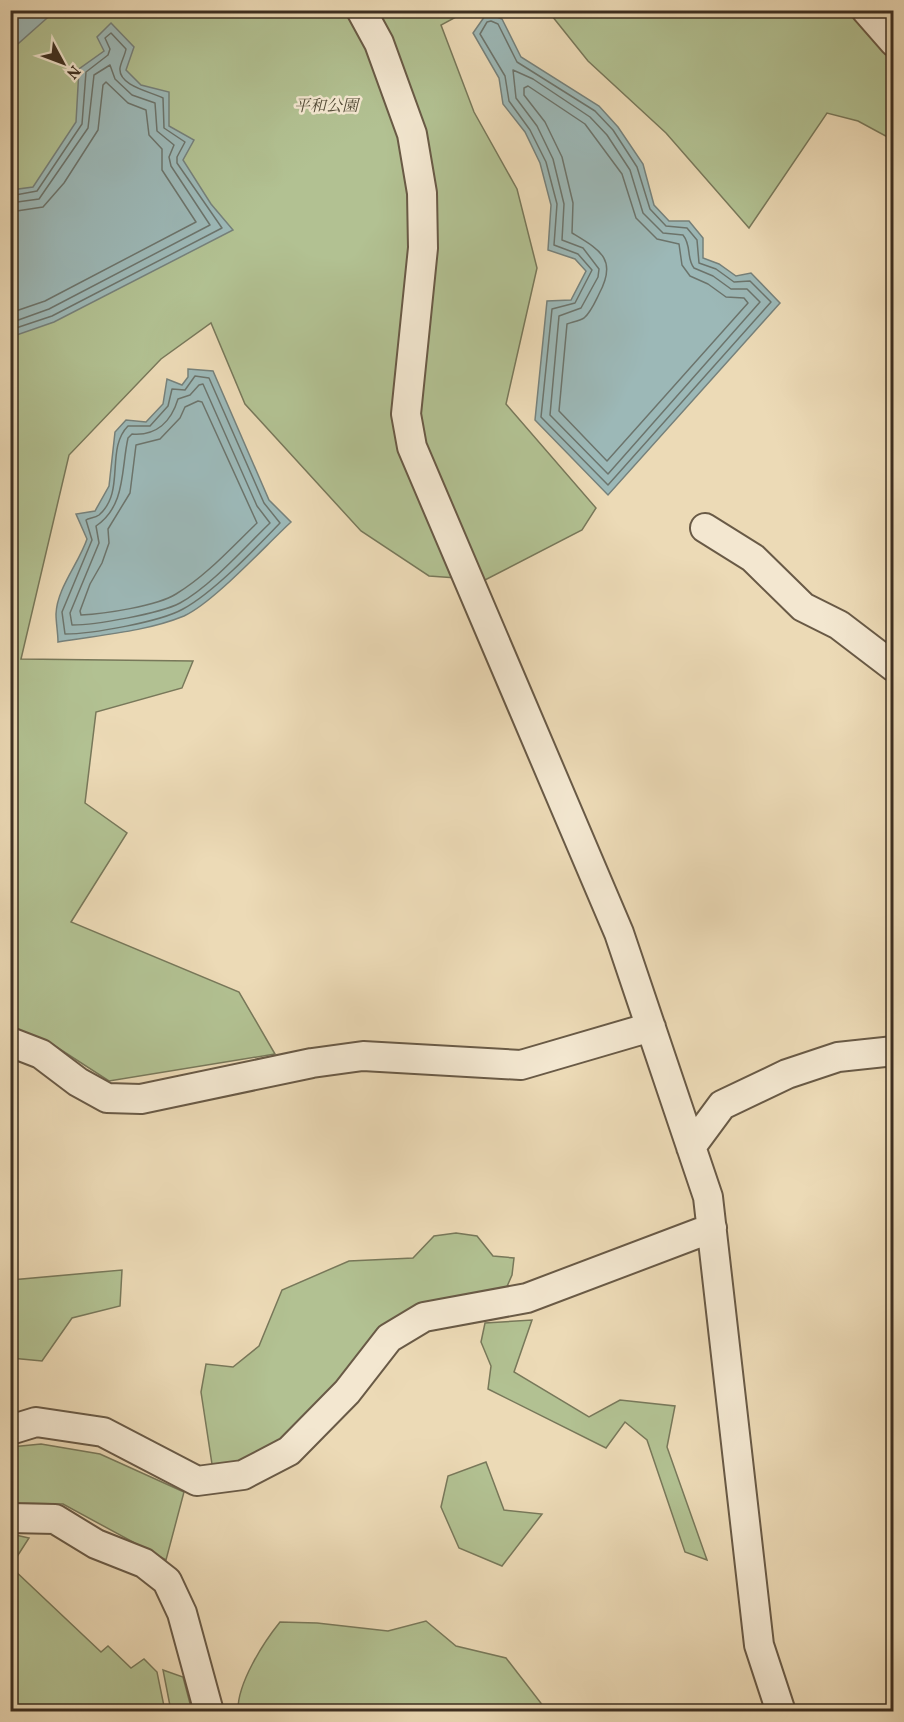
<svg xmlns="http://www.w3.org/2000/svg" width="904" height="1722" viewBox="0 0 904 1722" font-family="Vollkorn,'Noto Serif JP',serif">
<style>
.green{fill:#b2c192;stroke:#78785a;stroke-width:1.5}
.water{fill:#9cb8b7;stroke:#76817b;stroke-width:1.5}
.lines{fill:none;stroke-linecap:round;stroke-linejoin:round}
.shore{stroke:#6c746c;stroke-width:1.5}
.minor-casing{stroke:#695a46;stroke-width:32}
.minor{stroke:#f3e7d0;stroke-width:28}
.labels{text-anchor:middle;stroke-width:5;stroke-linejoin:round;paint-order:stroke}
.park-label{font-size:16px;font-style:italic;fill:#544c38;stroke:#f3e7d0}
</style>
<rect width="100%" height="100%" fill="#ecdab6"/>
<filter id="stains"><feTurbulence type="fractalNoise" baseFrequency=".00333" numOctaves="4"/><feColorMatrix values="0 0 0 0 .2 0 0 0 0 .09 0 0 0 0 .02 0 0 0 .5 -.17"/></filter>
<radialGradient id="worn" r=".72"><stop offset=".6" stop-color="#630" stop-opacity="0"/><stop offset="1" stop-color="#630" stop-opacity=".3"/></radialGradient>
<path class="green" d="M10 11H467L441 25 474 112 517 189 537 268 506 404 596 508 582 530 485 580 429 576 361 531 245 404 211 323 161 359 69 455 21 659 193 661 182 688 96 712 85 803 127 833 71 922 239 992 275 1054 109 1081 52 1044 11 1032Z
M548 11H893V140L858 121 827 113 749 228 666 133 588 61Z
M456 1233 477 1236 493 1256 514 1258 512 1275 505 1291 421 1309 288 1440 246 1467 212 1464 201 1392 206 1364 233 1367 259 1346 282 1290 349 1261 413 1258 434 1236Z
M122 1270 120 1306 72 1318 42 1361 11 1358V1280Z
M532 1320 514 1372 589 1417 620 1400 675 1406 667 1447 707 1560 685 1552 647 1440 625 1422 606 1448 488 1389 491 1366 481 1342 485 1323Z
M41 1444 100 1454 184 1492 166 1560 63 1504 11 1503V1447Z
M486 1462 504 1510 542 1514 502 1566 459 1548 441 1507 448 1476Z
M11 1534 29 1538 11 1566 10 1534Z
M11 1567 101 1652 108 1646 131 1668 144 1659 157 1672 165 1711H11Z
M426 1621 456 1646 506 1658 547 1711H238C237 1684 263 1643 280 1622L317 1623 388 1631Z
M163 1670 183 1677 192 1711H171Z"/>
<path class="water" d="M11 10H55V11L11 50Z
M487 13 502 19 521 57 599 106 618 127 643 164 654 205 669 221H689L703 238V258L719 264 736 276 751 273 780 303 608 495 535 420 547 301 571 300 586 271 575 259 548 250 551 205 540 163 525 132 503 104 499 78 473 33Z
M111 23 134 47 126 70 141 85 169 92V126L194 140 183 160 211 204 233 230 54 322 11 337V190L33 187 76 122 79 69 104 51 97 37Z
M188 369 213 371 269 500 291 522C265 546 213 603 184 616 145 632 99 635 58 642 58 633 56 623 56 614 57 588 79 563 87 539L76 514 95 511 109 486 115 432 126 420 146 422 163 404 167 379 182 385 188 377Z"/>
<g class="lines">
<path class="shore" d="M491 21 498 24 517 62 595 111 613 130 637 167 650 209 666 226 687 228 697 240 699 263 716 269 734 282 750 281 771 302 608 485 541 417 552 309 575 303 592 270 578 254 554 245 557 204 546 162 530 130 509 101 505 76 480 34 487 22Z
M513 70 533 79 590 117 607 135 630 170 643 213 663 233 683 235C692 246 686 258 694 268L713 276 731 289H747L760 302 608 474 550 415 559 316 581 308 598 277 599 269 583 248 562 240 564 204 553 159 537 126 516 98Z
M528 86 585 124 622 174 636 218 657 239 679 244 682 265 690 276 708 284 726 297 744 298 748 303 607 461 559 411 567 324C572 322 579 321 584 318 591 312 595 302 599 294 618 259 600 250 572 233L573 203 562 157 545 122 524 95V88Z
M10 196 37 191 82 124 86 72 108 55 110 49 105 38 111 33 126 49C125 55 121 62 120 68 118 86 152 92 163 98L164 128 185 142 177 157V163L222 228 52 316 10 330
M10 203 39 199 88 128 94 75 110 65 115 79 132 95 155 103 157 131 174 145 169 157 171 166 210 225 49 309 10 323
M10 212 43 207 64 183 98 130 103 85 106 82 128 103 146 110 149 135 162 149V170L196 222 45 301 10 313
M195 376 209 378 264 503 280 523C256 548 213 593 183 609 160 622 91 634 65 634L62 612 92 540 86 520C89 518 95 518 99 515 126 492 105 449 128 426H150L168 406 172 389 185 390Z
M203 384 257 506 270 523C244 548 211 586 180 603 159 614 95 625 72 625L70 613 99 543 96 526C126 506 121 469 128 438L132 434C156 436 171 422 178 399L190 395 199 385Z
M198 401 202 402 257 523C232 547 206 576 176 594 157 606 104 614 81 615L80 611 90 584 102 563 109 543 108 529 130 493 136 445 160 439 180 418 185 407Z"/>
<defs>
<path id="minor" d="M361 10 379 43 412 134 422 193 423 248 406 414 412 447 619 933 708 1197 759 1645 781 1712
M866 10 894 42
M705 528 753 558 803 607 839 625 894 667
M10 1042 41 1054 78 1082 107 1098 141 1099 312 1063 363 1056 521 1065 651 1027
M691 1147 722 1105 787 1074 838 1057 894 1051
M10 1430 36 1422 103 1432 197 1481 243 1475 289 1451 347 1392 389 1338 424 1317 527 1298 712 1228
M10 1518 55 1519 96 1544 144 1563 167 1581 182 1613 209 1712"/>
</defs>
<use href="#minor" class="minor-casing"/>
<use href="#minor" class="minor"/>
</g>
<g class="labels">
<g class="park-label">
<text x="326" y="111">平和公園</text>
</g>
</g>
<rect width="904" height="1722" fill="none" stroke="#ecdab6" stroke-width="36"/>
<rect x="12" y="12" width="880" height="1698" fill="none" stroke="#3d2f21" stroke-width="3"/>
<rect x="18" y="18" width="868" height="1686" fill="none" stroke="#3d2f21" stroke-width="1.5"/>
<g transform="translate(63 63) rotate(131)" stroke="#f3e7d0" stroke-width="4.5" paint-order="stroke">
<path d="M0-4.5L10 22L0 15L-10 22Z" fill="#3d2f21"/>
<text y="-9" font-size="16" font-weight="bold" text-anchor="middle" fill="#3d2f21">N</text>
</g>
<rect width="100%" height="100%" filter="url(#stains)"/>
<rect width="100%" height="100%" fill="url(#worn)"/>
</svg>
